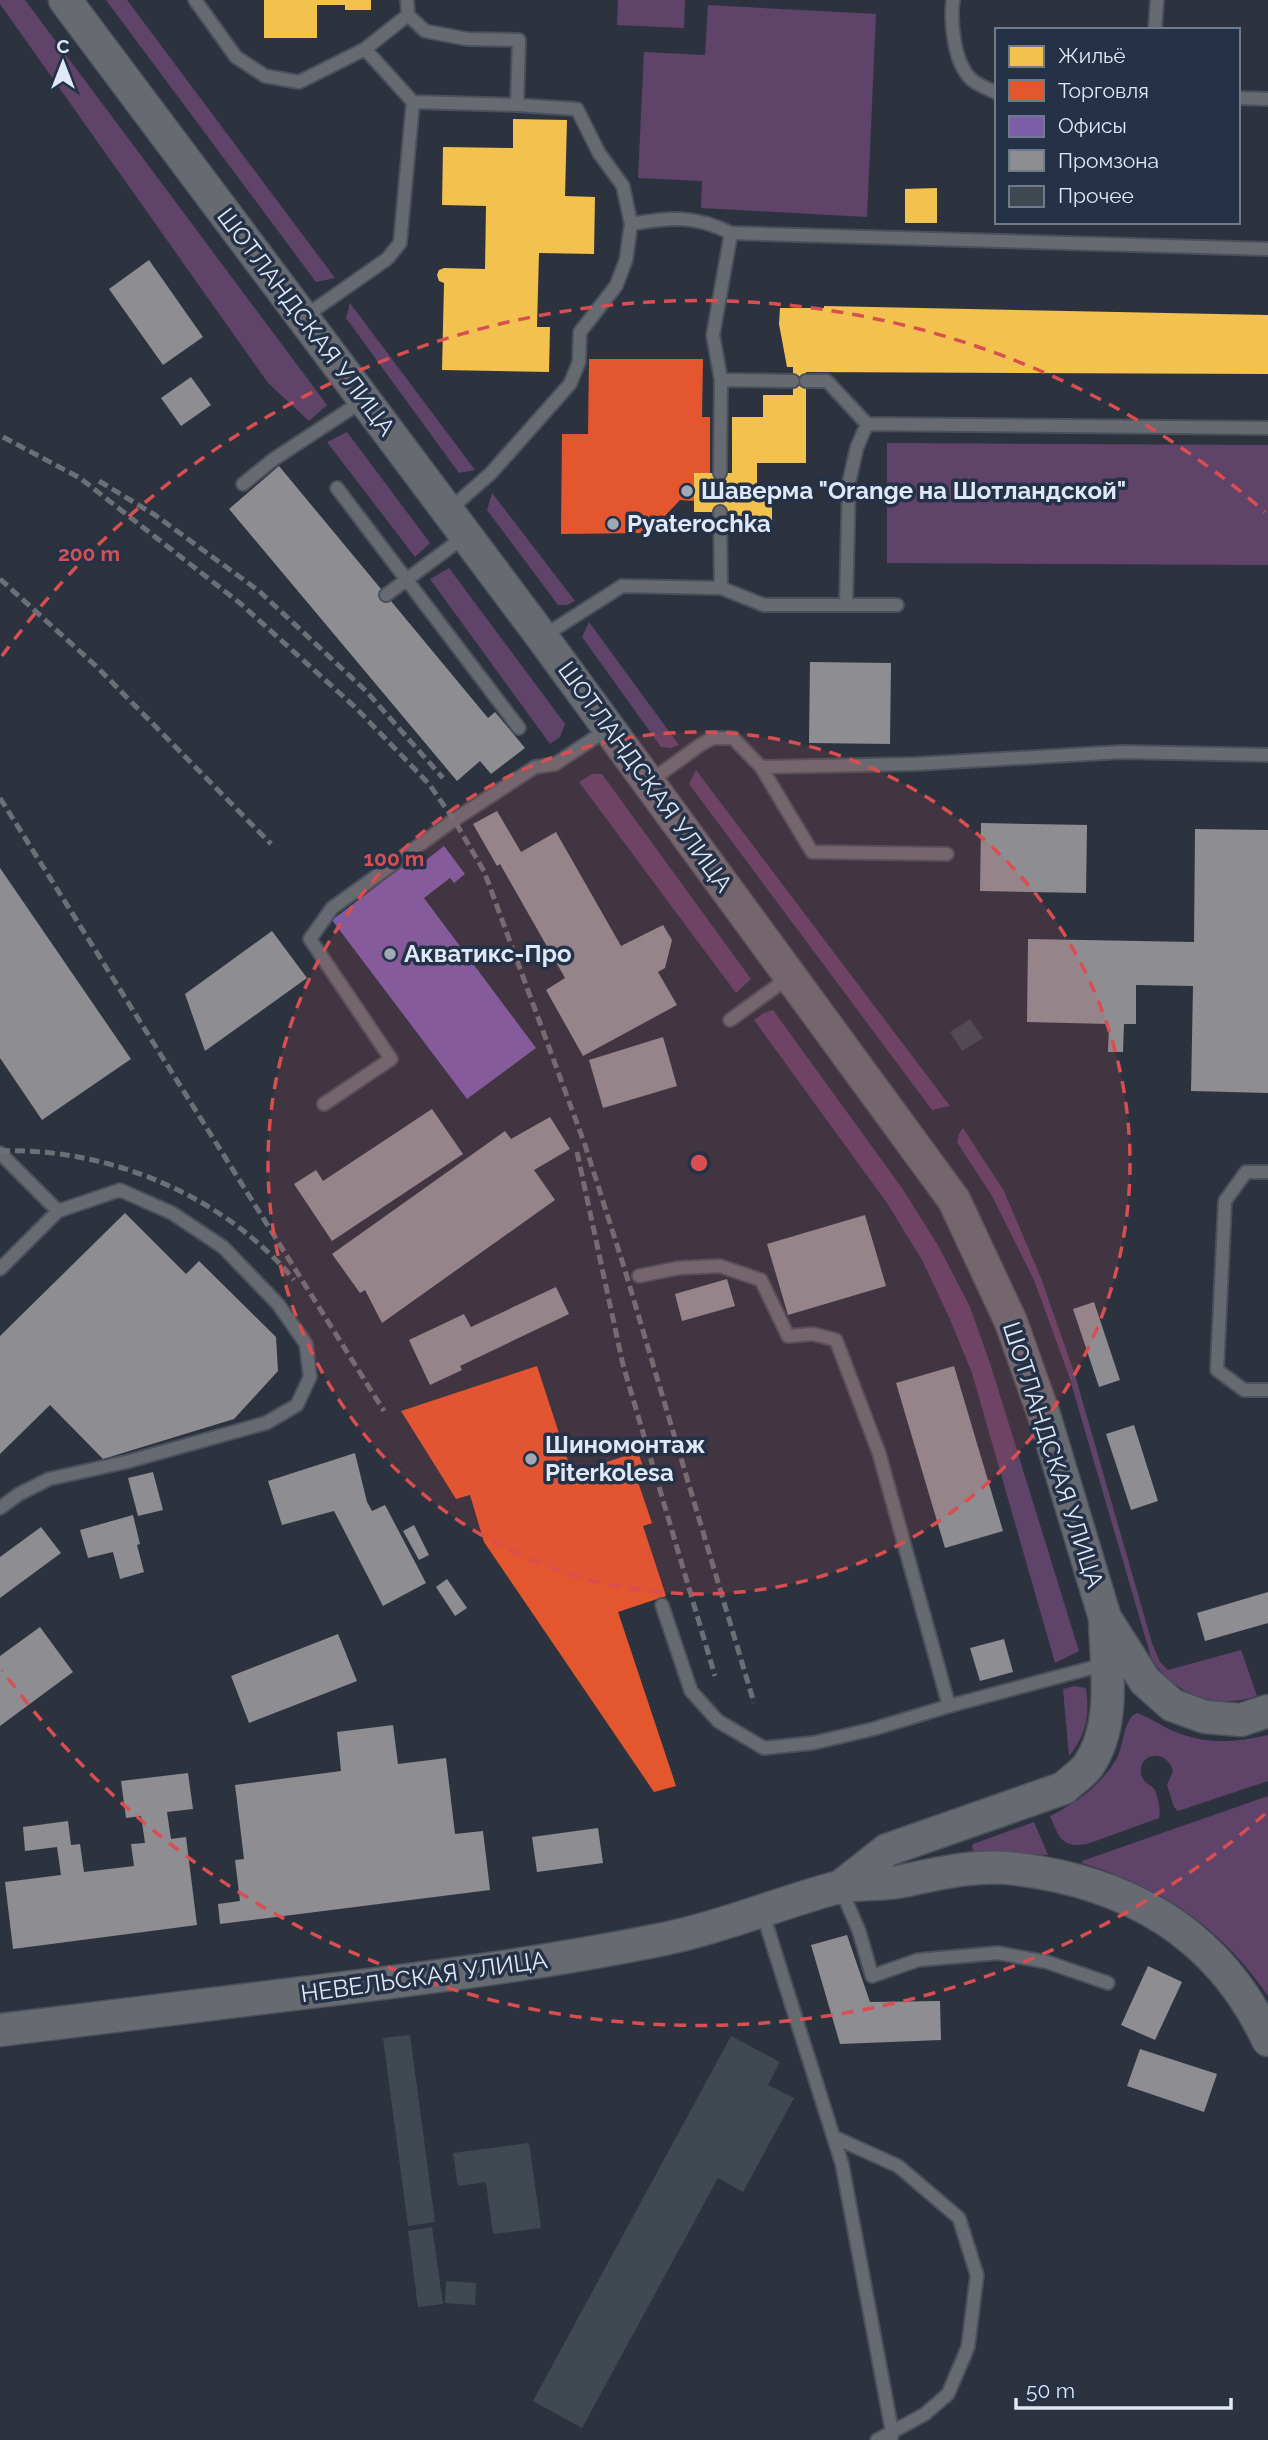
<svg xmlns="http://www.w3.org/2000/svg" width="1268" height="2440" viewBox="0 0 1268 2440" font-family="Raleway,sans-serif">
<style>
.green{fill:#604369}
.homes{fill:#f2c14e}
.shops{fill:#e4572e}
.offices{fill:#7b5ea7}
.industry{fill:#8d8d92}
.building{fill:#404952}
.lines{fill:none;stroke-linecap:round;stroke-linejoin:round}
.service-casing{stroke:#4a515b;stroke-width:16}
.tertiary-casing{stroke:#4a515b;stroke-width:35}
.service{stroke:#686a71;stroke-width:12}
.tertiary{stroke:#686a71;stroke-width:32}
.rail{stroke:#6d6f76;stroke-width:5;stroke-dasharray:10 5;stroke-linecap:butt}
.ring{fill:none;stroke:#d84e51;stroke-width:3.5;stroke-dasharray:12 9}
.poi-dot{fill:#a0a9b6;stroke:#243147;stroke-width:2.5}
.labels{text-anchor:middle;stroke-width:7;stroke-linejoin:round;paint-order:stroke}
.street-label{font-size:24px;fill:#dfe8f6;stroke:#243147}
.poi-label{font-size:24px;font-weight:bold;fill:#dfe8f6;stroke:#243147;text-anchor:start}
.centre{fill:#d84e51;stroke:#243147;stroke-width:3.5}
.ring-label{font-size:21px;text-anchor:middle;font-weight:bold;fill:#d84e51;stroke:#243147;stroke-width:7;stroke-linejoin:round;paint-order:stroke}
</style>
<rect width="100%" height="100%" fill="#2c333f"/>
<path class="green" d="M0 0H25L327 405 309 421 268 383 0 4Z
M106 0H127L335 278 316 282Z
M618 0H685L684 28 617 25Z
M708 5 876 14 867 217 701 208 702 181 638 178 644 52 705 55Z
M350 303 475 470 459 473 346 318Z
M347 432 430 543 415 557 327 442Z
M887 443 1268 445V565L887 563Z
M492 493 575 601 567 605H558L487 510Z
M449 568 565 724 560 737 550 744 430 579Z
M589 622 679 745 671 748 661 747 582 637Z
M696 770 950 1106 932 1110 689 784Z
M592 774H602L751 979 736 993 579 782Z
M773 1010 902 1188 939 1247 970 1307 990 1363 1079 1651 1055 1663 972 1373 949 1317 922 1260 887 1203 754 1020 764 1013Z
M963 1128 1004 1191 1041 1278 1075 1375 1152 1643 1160 1662 1168 1670 1241 1650 1257 1696C1217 1710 1172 1695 1151 1657L1069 1376 1034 1280 992 1196 957 1142 959 1134Z
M1075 1686 1086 1688C1090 1716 1086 1735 1069 1756L1063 1689Z
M1137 1713C1149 1717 1160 1725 1171 1730 1204 1745 1234 1743 1268 1735V1781L1178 1811 1174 1807 1167 1785 1173 1771C1167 1749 1139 1752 1141 1773 1142 1783 1151 1784 1155 1790 1158 1798 1161 1810 1159 1818L1090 1843C1063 1850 1059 1838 1050 1816 1077 1803 1102 1784 1117 1758 1124 1745 1123 1719 1137 1713Z
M1268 1796V1996C1220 1926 1162 1888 1082 1863V1861Z
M1034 1822 1048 1855 974 1851 972 1848 973 1844Z"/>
<path class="homes" d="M264 0H371V10H345V5H317V38H264Z
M513 119 567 120 565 196 595 197 594 254 539 253 537 327H550L549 372 442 370 444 283 439 281 437 275 439 270 444 268 485 269 486 206 442 205 443 147 513 148Z
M937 188V223H905V189Z
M824 306 1268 315V374L806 372V463H757V492H772V527H735V512H694V473H732V417H763V395H793V367H787L779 324 780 308H824Z"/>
<path class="shops" d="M589 359H703L702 417H710V473H694V501L680 500 649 533 561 534 562 434H588Z
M537 1366 572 1473 638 1452 647 1478 638 1482 652 1523 643 1526 666 1596 618 1612 676 1786 654 1792 484 1542 470 1495 456 1499 401 1411Z"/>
<path class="offices" d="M444 846 465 874 454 883 450 878 424 898 536 1048 467 1099 332 920 406 864 412 871Z"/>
<path class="industry" d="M149 260 203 337 163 365 109 289Z
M191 377 211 405 181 426 161 398Z
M279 466 488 718 495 712 525 748 491 774 480 761 457 781 229 509Z
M810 662 891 663 890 744 809 743Z
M497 811 521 852 556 832 621 946 663 925 672 940 665 968 658 972 677 1005 583 1056 546 990 565 978 500 864 497 866 473 824Z
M981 823 1087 825 1086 893 980 891Z
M1195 829 1268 830V1093L1191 1091 1193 986 1136 985V1024H1124L1123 1052H1108L1109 1024 1027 1022 1028 939 1194 942Z
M0 868 131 1059 42 1120 0 1058Z
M272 931 307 978 205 1051 185 994Z
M663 1037 677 1086 603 1108 589 1060Z
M432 1109 463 1154 332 1241 294 1184 316 1170 323 1181Z
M550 1117 570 1149 534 1170 555 1200 382 1323 365 1290 360 1293 332 1254 505 1131 511 1139Z
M125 1213 186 1274 199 1261 276 1337 278 1371 234 1419 103 1459 50 1405 0 1454V1336Z
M865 1215 886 1286 788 1315 767 1244Z
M727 1279 735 1306 682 1321 675 1294Z
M556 1287 569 1314 460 1366 462 1370 430 1385 409 1340 464 1314 471 1327Z
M1094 1302 1120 1380 1099 1387 1073 1309Z
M954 1366 1003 1531 945 1548 896 1383Z
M1134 1425 1158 1501 1131 1510 1106 1434Z
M355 1453 367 1502 372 1511 385 1505 426 1583 383 1606 334 1511 282 1525 268 1481Z
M153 1472 163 1510 138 1516 128 1478Z
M133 1515 140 1544 137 1545 144 1572 120 1579 113 1552 88 1558 80 1530Z
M414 1525 429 1555 419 1560 403 1531Z
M41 1527 61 1553 0 1598V1557Z
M447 1579 467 1608 455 1616 436 1587Z
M1268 1592V1623L1205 1641 1197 1613Z
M40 1627 73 1672 0 1726V1656Z
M338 1634 357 1681 249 1723 231 1676Z
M1004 1639 1013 1672 980 1681 970 1648Z
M393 1725 398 1764 446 1758 455 1834 483 1831 490 1890 220 1924 218 1904 240 1901 235 1860 244 1859 235 1785 341 1771 337 1732Z
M188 1773 193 1809 167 1812 171 1839 186 1837 197 1925 13 1949 5 1882 61 1875 57 1847 25 1851 23 1827 68 1821 71 1845 80 1844 84 1872 134 1866 131 1844 145 1843 141 1816 126 1818 121 1781Z
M598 1828 603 1863 537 1872 532 1837Z
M847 1935 870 2002 940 2001 941 2040 840 2044 811 1945Z
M1148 1966 1182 1982 1155 2040 1121 2025Z
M1140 2049 1217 2074 1204 2112 1127 2086Z"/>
<path class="building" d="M970 1019 983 1038 962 1051 950 1032Z
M410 2035 435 2222 408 2226 383 2038Z
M731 2036 780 2062 768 2085 794 2098 743 2192 718 2178 582 2428 533 2401Z
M529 2143 541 2228 493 2234 486 2182 458 2186 453 2153Z
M432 2227 443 2304 418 2307 408 2231Z
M446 2281 476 2283 475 2305 445 2303Z"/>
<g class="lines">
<defs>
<path id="service" d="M195 0 236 57 265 76 299 82 365 49 413 102
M953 0C950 22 954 64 972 80 978 85 989 89 997 93
M408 15 425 31 467 39 519 40 517 105
M1155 30 1157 0
M365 49 408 15 407 0
M1238 98 1268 99
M304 317 387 259 400 243 413 102 517 105 577 109 599 153 623 186 631 224
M721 380 793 381
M806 381H827L867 424
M720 473 721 380 713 335 731 233
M243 484 274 459 364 400
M337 488 519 728
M448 511 491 473 570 384 579 362 580 332 616 286 626 260 631 224C671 217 694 215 731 233L1268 249
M720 512 721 588
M386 595 465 536
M846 605H897
M542 637 622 586 721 588 764 605H846L849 482 857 447 867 424 1268 428
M761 767 915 764 1122 752 1268 755
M649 782 700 745 713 738H733L761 767 812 852 947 854
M730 1020 791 976
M324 1104 391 1059 310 939 332 908 454 820 535 767 555 764 608 729
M0 1153 58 1211
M1268 1172H1246L1225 1201 1217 1370 1244 1390H1268
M0 1269 58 1211 120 1190 172 1213 223 1247 278 1304 306 1344 310 1377 297 1405 266 1423 126 1462 49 1479 19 1494 0 1508
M639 1276 678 1268 720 1266 761 1280 788 1336 813 1334 836 1340 879 1453 949 1706
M662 1605 691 1691 718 1721 764 1748 813 1743 873 1729 949 1706 1106 1664
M840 1887 859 1931 872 1976 918 1960 998 1953 1047 1962 1108 1983
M762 1911 842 2164 892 2431 891 2440
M834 2137 898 2166 959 2218 977 2275 968 2347 948 2394 925 2414 877 2440"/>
<path id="tertiary" d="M65 0 542 637 954 1200 1011 1322 1044 1415 1105 1618 1145 1681 1172 1705 1205 1717 1241 1720 1268 1711
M840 1887 887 1850 1064 1788C1071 1781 1082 1774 1088 1766 1117 1724 1106 1667 1105 1619
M0 2030C115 2016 229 2002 344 1988 450 1975 555 1961 659 1940 719 1928 777 1904 835 1888 857 1882 881 1886 903 1881 941 1873 977 1864 1017 1869 1130 1883 1219 1934 1268 2040"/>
</defs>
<use href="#service" class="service-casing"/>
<use href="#tertiary" class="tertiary-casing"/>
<use href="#service" class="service"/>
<use href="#tertiary" class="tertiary"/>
<path class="rail" d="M3 437 80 478 241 604 355 707 429 784 454 820 484 871 585 1145 624 1267 754 1703
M99 481 155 515 259 591 366 691 443 778
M0 579 96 666 271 844
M0 798 384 1411
M0 1151C108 1147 225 1196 294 1280
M577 1152 623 1365 715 1676"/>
</g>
<circle cx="699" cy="1163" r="431" fill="#d84e51" fill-opacity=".12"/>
<g class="ring">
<circle cx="699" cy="1163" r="431"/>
<path d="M1265 1814A862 862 0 0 1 2 1670M2 656A862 862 0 0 1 1265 512"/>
</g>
<g class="poi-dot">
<circle cx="687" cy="491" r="7"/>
<circle cx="613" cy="524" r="7"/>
<circle cx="390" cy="954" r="7"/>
<circle cx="531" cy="1459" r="7"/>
</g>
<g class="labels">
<g class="street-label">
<text transform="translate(306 322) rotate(53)" y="8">ШОТЛАНДСКАЯ УЛИЦА</text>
<text transform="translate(645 777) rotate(54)" y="8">ШОТЛАНДСКАЯ УЛИЦА</text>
<text transform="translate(1053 1455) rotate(72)" y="8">ШОТЛАНДСКАЯ УЛИЦА</text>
<text transform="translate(424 1977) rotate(-8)" y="8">НЕВЕЛЬСКАЯ УЛИЦА</text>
</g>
<g class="poi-label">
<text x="701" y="499">Шаверма "Orange на Шотландской"</text>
<text x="627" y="532">Pyaterochka</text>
<text x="404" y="962">Акватикс-Про</text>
<text x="545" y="1453">Шиномонтаж<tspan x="545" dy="28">Piterkolesa</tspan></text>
</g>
</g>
<circle cx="699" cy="1163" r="10" class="centre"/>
<g class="ring-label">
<text x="89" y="561">200 m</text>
<text x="394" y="866">100 m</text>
</g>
<rect x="995" y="28" width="245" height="196" fill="#243147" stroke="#6f7a8d" stroke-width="2"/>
<rect x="1009" y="46" width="35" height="21" fill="#f2c14e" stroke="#6f7a8d" stroke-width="2"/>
<text x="1058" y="63" font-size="21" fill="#dfe8f6">Жильё</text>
<rect x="1009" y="80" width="35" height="21" fill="#e4572e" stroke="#6f7a8d" stroke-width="2"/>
<text x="1058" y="98" font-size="21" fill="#dfe8f6">Торговля</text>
<rect x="1009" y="116" width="35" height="21" fill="#7b5ea7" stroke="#6f7a8d" stroke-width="2"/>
<text x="1058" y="133" font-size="21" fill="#dfe8f6">Офисы</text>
<rect x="1009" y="150" width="35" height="21" fill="#8d8d92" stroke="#6f7a8d" stroke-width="2"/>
<text x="1058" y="168" font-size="21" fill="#dfe8f6">Промзона</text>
<rect x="1009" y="186" width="35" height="21" fill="#404952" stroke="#6f7a8d" stroke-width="2"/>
<text x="1058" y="203" font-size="21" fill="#dfe8f6">Прочее</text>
<g transform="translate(63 63)" stroke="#243147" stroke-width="5" paint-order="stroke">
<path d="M0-5L12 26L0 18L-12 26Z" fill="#dfe8f6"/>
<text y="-10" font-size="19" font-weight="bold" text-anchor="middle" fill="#dfe8f6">С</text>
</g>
<path d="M1016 2398v10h215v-10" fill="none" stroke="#dfe8f6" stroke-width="3.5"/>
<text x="1026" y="2398" font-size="21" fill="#dfe8f6" stroke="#243147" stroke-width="5" paint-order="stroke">50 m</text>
</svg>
